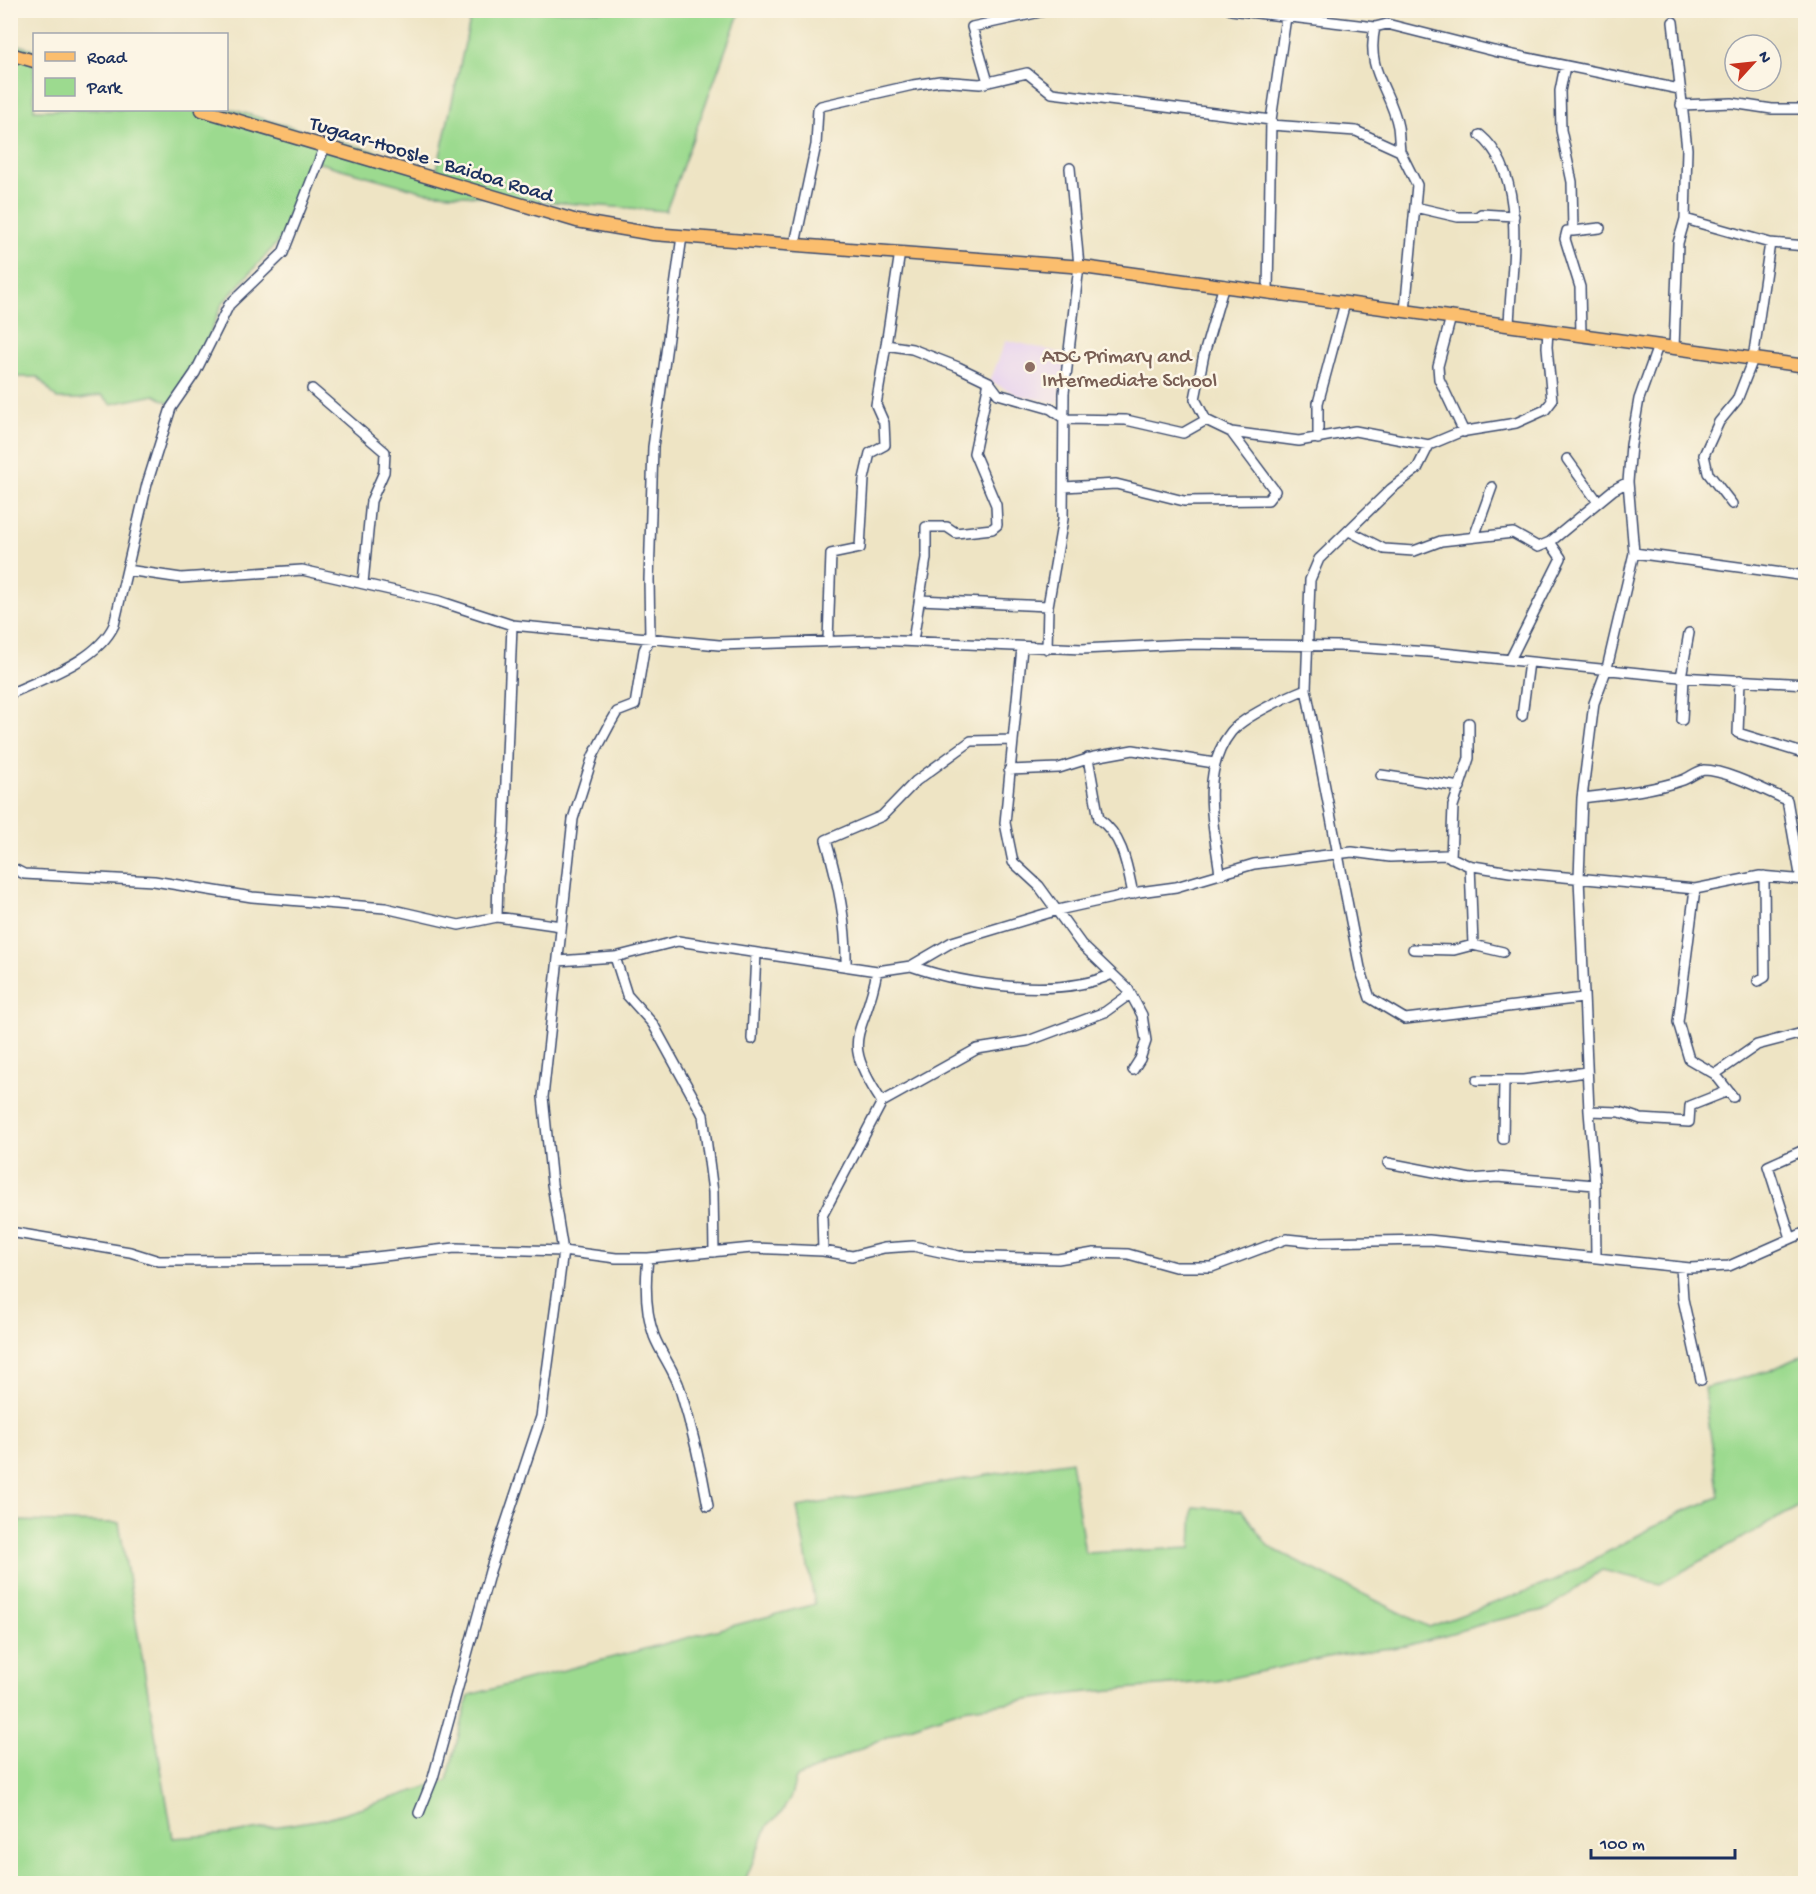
<svg xmlns="http://www.w3.org/2000/svg" width="1816" height="1894" viewBox="0 0 1816 1894" font-family="'Gochi Hand',sans-serif">
<style>
.built{fill:#e7d2ef}
.green{fill:#9cda8f;stroke:#5c8476;stroke-width:1.5}
.lines{fill:none;stroke-linecap:round;stroke-linejoin:round}
.minor-casing{stroke:#3b4a6d;stroke-width:12}
.major-casing{stroke:#3b4a6d;stroke-width:15}
.minor{stroke:#fff;stroke-width:9}
.major{stroke:#fbbe6e;stroke-width:12}
.education-dot{fill:#8d6e63;stroke:#fcf5e5;stroke-width:2}
.labels{text-anchor:middle;stroke-width:5;stroke-linejoin:round;paint-order:stroke}
.street-label{font-size:21px;fill:#1b2f5e;stroke:#fcf5e5}
.education-label{font-size:21px;fill:#785e54;stroke:#fcf5e5;text-anchor:start}
</style>
<rect width="100%" height="100%" fill="#fcf5e5"/>
<filter id="ink" filterUnits="userSpaceOnUse"><feTurbulence type="fractalNoise" baseFrequency=".0167" numOctaves="2"/><feDisplacementMap in="SourceGraphic" scale="12" xChannelSelector="R" yChannelSelector="G"/><feConvolveMatrix kernelMatrix="1 2 1 2 8 2 1 2 1" color-interpolation-filters="sRGB"/></filter>
<filter id="wash" filterUnits="userSpaceOnUse"><feTurbulence type="fractalNoise" baseFrequency=".008" numOctaves="4" result="noise"/><feDisplacementMap in="SourceGraphic" scale="24" xChannelSelector="R" yChannelSelector="G"/><feGaussianBlur stdDeviation="1.35" result="paint"/><feColorMatrix in="noise" values="0 0 0 0 0 0 0 0 0 0 0 0 0 0 0 0 0 1.4 0 .05"/><feComposite in="paint" operator="in"/></filter>
<g filter="url(#wash)">
<rect width="100%" height="100%" fill="#eee4c4"/>
<path class="built" d="M1006 340 1066 354 1058 403 1017 395 990 381Z"/>
<path class="green" d="M472 11H740L666 211 425 192 309 160 284 235 222 304 196 368 171 404 155 395 111 404 102 395 80 399H57L38 377H11V42L34 50V110L227 108 437 170Z
M1805 1354V1503L1660 1584 1602 1570 1548 1609 1494 1621 1406 1646 1337 1655 1217 1681 1078 1693 963 1709 904 1729 796 1778 791 1796 782 1812 768 1825 744 1883 11 1884V1521L119 1523 173 1838 229 1834 324 1819 447 1781 469 1695 815 1604 797 1507 1071 1461 1085 1553 1191 1548 1193 1507 1242 1510 1269 1547 1429 1627 1554 1581 1681 1512 1719 1497 1704 1388 1769 1371Z"/>
</g>
<g filter="url(#ink)">
<g class="lines">
<defs>
<path id="minor" d="M1231 10 1375 27 1387 24 1494 51 1679 89
M1673 22 1687 149 1685 219 1678 243 1674 348
M1375 27C1365 72 1391 89 1398 127 1399 134 1399 143 1400 151
M1565 66 1560 91 1561 130 1572 182 1573 231H1567L1565 239 1580 287 1581 335
M988 82 972 27 1049 10
M1681 105 1732 103 1772 109H1806
M1271 125 1356 131 1400 151 1417 185 1405 311
M1480 135C1529 176 1511 268 1509 325
M1415 207 1458 217H1477L1481 214 1514 216
M1685 219 1770 243 1806 246
M1573 231 1600 228
M795 244 816 145 818 109 821 106 913 85 940 81 980 84 1027 73 1052 93 1271 120
M900 252 886 345 912 349 958 367 989 382 998 394 1051 409 1065 419 1126 420 1183 433 1206 420
M1224 285 1204 354 1195 399 1206 420 1231 432 1299 441 1355 431 1429 445 1460 432 1516 423 1545 410 1552 401 1547 347 1548 330
M1268 291 1271 120 1286 17
M1451 317 1438 366 1439 379 1464 432
M312 389 385 452 384 472 371 501 363 583
M1318 439V403L1345 303
M1429 445 1417 469 1391 489 1319 559 1310 580 1306 689 1360 968 1370 998 1405 1019 1583 998
M1567 459 1598 502
M1064 487 1116 484 1184 501 1268 500 1275 491 1231 432
M1732 504 1708 473 1704 455 1719 422 1737 400 1753 359 1770 243
M1349 531 1384 549 1414 551 1441 541 1513 533 1538 547 1550 542 1613 490 1628 482
M1474 537 1492 487
M1634 553 1806 576
M127 570 181 578 302 570 439 601 512 625 719 645 876 640 1082 649 1186 644 1340 646 1443 653 1679 677 1806 684
M920 600 1048 606
M828 641 831 554 860 548 864 479 870 453 885 445 884 423 876 405 886 345
M913 641 926 558V527H947L956 533 992 529 997 525 996 505 974 453 989 382
M1022 648 1005 823 1013 862 1039 886 1081 944 1128 989 1142 1015 1146 1041 1140 1059 1133 1070
M1047 649 1048 606 1063 519 1064 393 1079 266 1070 168
M1510 660 1561 558 1550 542
M1681 677 1689 633
M1740 680 1738 733 1806 754
M10 694C45 677 97 661 114 625L147 484 171 408 195 373 229 305 283 253 325 146
M1522 716 1529 662
M1682 720 1684 677
M1088 758 1099 819C1123 836 1127 866 1133 894
M1009 770 1059 768 1094 757 1133 750 1214 763
M1381 775 1460 787
M1582 798C1615 794 1651 791 1683 780 1689 778 1697 771 1704 770 1726 770 1766 791 1787 800L1801 880
M1451 858 1453 806 1469 758V723
M10 867 24 874 154 881 252 897 385 908 459 925 497 917 561 926
M1220 874C1214 828 1199 772 1231 732 1243 717 1288 696 1306 689
M1695 889 1678 1022 1689 1059 1715 1074 1757 1045 1806 1032
M497 917 498 877 504 834 512 625
M1473 945 1503 952
M1413 949 1454 950 1473 945 1470 865
M615 957 627 995 653 1024 703 1115 713 1192 714 1252
M558 961 615 957 678 941 877 971 911 966 952 942 1058 910 1139 892 1176 887 1254 864 1352 852 1390 857 1446 855 1467 865 1510 872 1695 889 1760 876 1806 880
M846 965C847 922 838 881 826 840L882 816 916 781 971 741 1013 740
M911 966C965 985 1060 999 1112 974
M877 971C865 1039 837 1034 882 1102
M1758 981 1765 977 1764 876
M752 1039 756 953
M1715 1074 1733 1097
M1477 1080H1523L1587 1072
M1589 1111 1620 1112 1641 1119 1689 1122 1690 1106 1728 1091
M1503 1139 1504 1080
M1388 1163 1471 1179 1497 1177 1595 1185
M10 1232 130 1252 159 1261 349 1260 455 1248 563 1251 616 1258H648L752 1248 823 1251 852 1256 884 1248 913 1246 959 1256 1058 1259 1094 1253 1128 1254 1175 1267H1212L1286 1239 1316 1242 1429 1240 1690 1268 1729 1266 1806 1232
M1791 1238 1768 1166 1806 1149
M823 1251 822 1216 882 1102 977 1049 1028 1041 1105 1012 1130 994
M1596 1256 1595 1185 1589 1111 1579 878 1582 798 1594 703 1607 668 1634 553 1628 482 1631 445 1639 399 1658 346
M648 1258C645 1284 645 1311 654 1336 661 1354 674 1370 680 1389 692 1428 701 1466 708 1506
M1681 1267 1683 1299 1701 1380
M419 1813 433 1778 490 1571 541 1417 563 1251 552 1184 543 1097 573 819 593 756 610 724 617 712 635 705 644 650 650 638 649 580 653 447 682 236"/>
<path id="major" d="M10 54 34 61
M202 110 577 221 653 234 1083 267 1806 366"/>
</defs>
<use href="#minor" class="minor-casing"/>
<use href="#major" class="major-casing"/>
<use href="#minor" class="minor"/>
<use href="#major" class="major"/>
</g>
</g>
<circle class="education-dot" cx="1030" cy="367" r="6"/>
<g class="labels">
<g class="street-label">
<text transform="translate(432 158) rotate(17)" y="7">Tugaar-Hoosle - Baidoa Road</text>
</g>
<g class="education-label">
<text x="1042" y="362">ADC Primary and<tspan x="1042" dy="24">Intermediate School</tspan></text>
</g>
</g>
<rect width="1816" height="1894" fill="none" stroke="#fcf5e5" stroke-width="36"/>
<rect x="33" y="33" width="195" height="78" fill="#fcf5e5" stroke="#a2a6af" stroke-width="1.5"/>
<rect x="45" y="52" width="30" height="9" fill="#fbbe6e" stroke="#a2a6af" stroke-width="1.5"/>
<text x="87" y="63" font-size="18" fill="#1b2f5e">Road</text>
<rect x="45" y="78" width="30" height="18" fill="#9cda8f" stroke="#a2a6af" stroke-width="1.5"/>
<text x="87" y="93" font-size="18" fill="#1b2f5e">Park</text>
<g transform="translate(1753 63) rotate(63)"><circle r="28" fill="#fcf5e5" stroke="#a2a6af" stroke-width="1.5"/>
<path d="M0-4.5L10 22L0 15L-10 22Z" fill="#c8321e"/>
<text y="-9" font-size="16" font-weight="bold" text-anchor="middle" fill="#1b2f5e">N</text>
</g>
<path d="M1591 1849v9h144v-9" fill="none" stroke="#1b2f5e" stroke-width="3"/>
<text x="1600" y="1849" font-size="18" fill="#1b2f5e" stroke="#fcf5e5" stroke-width="4.5" paint-order="stroke">100 m</text>
</svg>
